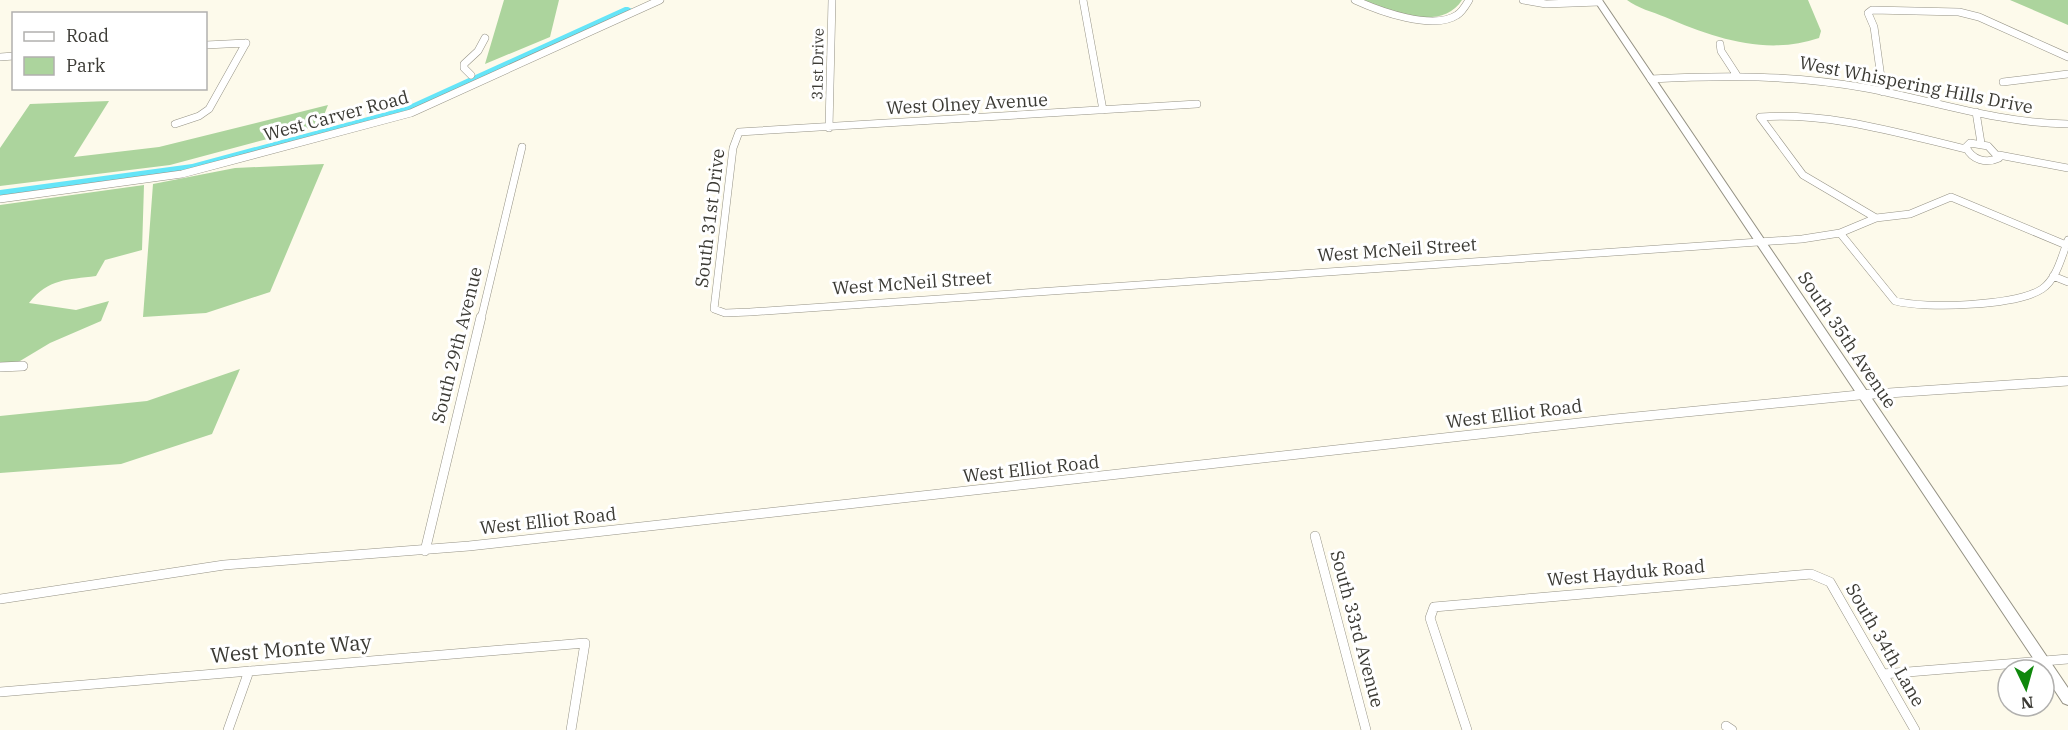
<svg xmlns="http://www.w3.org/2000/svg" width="2068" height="730" viewBox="0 0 2068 730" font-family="'IBM Plex Serif',serif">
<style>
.green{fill:#acd49d}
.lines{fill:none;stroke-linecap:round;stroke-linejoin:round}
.canal{fill:#65e5f8;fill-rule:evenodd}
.street-far1-casing{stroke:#959285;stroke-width:8}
.street-casing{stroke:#959285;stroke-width:10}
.secondary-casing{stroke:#959285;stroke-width:2}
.street-far1{stroke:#fff;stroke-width:7}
.street{stroke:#fff;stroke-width:9}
.secondary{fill:#fff;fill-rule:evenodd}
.labels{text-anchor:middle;stroke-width:6;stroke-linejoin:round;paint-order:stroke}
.far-street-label{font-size:15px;fill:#3b3a34;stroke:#fff}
.street-label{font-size:18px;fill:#3b3a34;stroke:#fff}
.near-street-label{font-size:21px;fill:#3b3a34;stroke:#fff}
</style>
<rect width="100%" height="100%" fill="#fdfaeb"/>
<path class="green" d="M504 0H559L550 37 485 64Z
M1362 0H1462C1442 32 1391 12 1362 0Z
M1627 0H1808L1821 31 1819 38C1766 56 1714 38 1665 17 1653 12 1637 8 1627 0Z
M2010 0H2068V25Z
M109 101 74 157 159 147 328 105 320 125 170 165 0 186V148L30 104Z
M324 164 270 292 206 313 143 317 153 184 235 168Z
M144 185 142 250 105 260 96 276C67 280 49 278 29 303L76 310 109 301 101 321 50 343 15 364 0 365V205Z
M240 369 212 434 121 464 0 473V416L147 401Z"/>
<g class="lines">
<path class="canal" d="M625 7H628L632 9 411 111 192 170 0 196V190L192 164 405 107Z"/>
<defs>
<path id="street-far1" d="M1083 0 1103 110
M1355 0C1379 11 1433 31 1457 15 1462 12 1466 5 1469 0
M1523 0 1546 4 1599 2
M1720 44 1721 51 1736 74
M206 45 246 43
M0 57 14 56
M471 75 464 68V64L478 51 485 38
M1651 79C1723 75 1794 75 1866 88 1934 101 1998 123 2068 124
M2003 82 2068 74
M1883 92 1874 27 1868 13 1872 10 1959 12 1979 17 2068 57
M1197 104 739 132 733 148 714 309 725 313 750 312 1802 239 1840 233 1876 218 1910 214 1951 197 2066 245
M1976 112 1981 143
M175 124 199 116 209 109 246 43
M829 128 832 0
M1970 143 1988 146 1999 158C1986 164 1972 160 1966 147Z
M1999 155 2068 168
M0 199 182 174 411 113 660 0
M1876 218 1803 175 1760 117C1830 112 1898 133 1966 149
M1840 233 1895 301C1925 309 2016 306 2042 289 2057 279 2062 255 2068 240
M2053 276 2068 282
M481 319 522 147"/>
<path id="street" d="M0 367 23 366
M1315 536 1366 730
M425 551 481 317
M0 599 224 565 469 546 1615 419 1859 395 2068 381
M1883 674 2068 659
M0 692 585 643 571 730
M1726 726 1732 730
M228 730 249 671
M1467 730 1430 618 1434 607 1811 574 1830 582 1915 730"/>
<path id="secondary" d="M1594 0H1602L2068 688V705L2063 703 2044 674V670H2041Z"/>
</defs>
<use href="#street-far1" class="street-far1-casing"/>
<use href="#street" class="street-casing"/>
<use href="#secondary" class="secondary-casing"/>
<use href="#street-far1" class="street-far1"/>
<use href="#street" class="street"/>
<use href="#secondary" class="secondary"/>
</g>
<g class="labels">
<g class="far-street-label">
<text transform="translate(818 64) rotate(-89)" y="5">31st Drive</text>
</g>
<g class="street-label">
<text transform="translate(1916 85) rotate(11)" y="6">West Whispering Hills Drive</text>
<text transform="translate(967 104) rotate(-3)" y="6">West Olney Avenue</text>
<text transform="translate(336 116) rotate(-15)" y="6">West Carver Road</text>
<text transform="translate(710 218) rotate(-83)" y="6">South 31st Drive</text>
<text transform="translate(1397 250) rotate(-4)" y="6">West McNeil Street</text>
<text transform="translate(912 283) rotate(-4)" y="6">West McNeil Street</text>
<text transform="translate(1847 340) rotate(56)" y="6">South 35th Avenue</text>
<text transform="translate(457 345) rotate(-76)" y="6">South 29th Avenue</text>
<text transform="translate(1514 414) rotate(-7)" y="6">West Elliot Road</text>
<text transform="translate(1031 469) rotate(-6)" y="6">West Elliot Road</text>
<text transform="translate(548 521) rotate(-6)" y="6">West Elliot Road</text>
<text transform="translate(1626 573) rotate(-5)" y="6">West Hayduk Road</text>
<text transform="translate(1357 629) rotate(75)" y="6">South 33rd Avenue</text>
<text transform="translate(1885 645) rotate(60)" y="6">South 34th Lane</text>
</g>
<g class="near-street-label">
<text transform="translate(291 649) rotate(-5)" y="7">West Monte Way</text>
</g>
</g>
<rect x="12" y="12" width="195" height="78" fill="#ffffff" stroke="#b1b0ae" stroke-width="1.5"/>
<rect x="24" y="32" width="30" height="9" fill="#ffffff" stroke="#b1b0ae" stroke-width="1.5"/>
<text x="66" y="42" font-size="18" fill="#3b3a34">Road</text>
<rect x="24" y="57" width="30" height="18" fill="#acd49d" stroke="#b1b0ae" stroke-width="1.5"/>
<text x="66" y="72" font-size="18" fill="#3b3a34">Park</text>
<g transform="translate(2026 688) rotate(175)"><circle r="28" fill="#ffffff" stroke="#b1b0ae" stroke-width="1.5"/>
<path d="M0-4.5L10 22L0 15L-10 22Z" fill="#0f880c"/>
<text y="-9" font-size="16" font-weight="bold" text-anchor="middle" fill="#3b3a34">N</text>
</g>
</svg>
